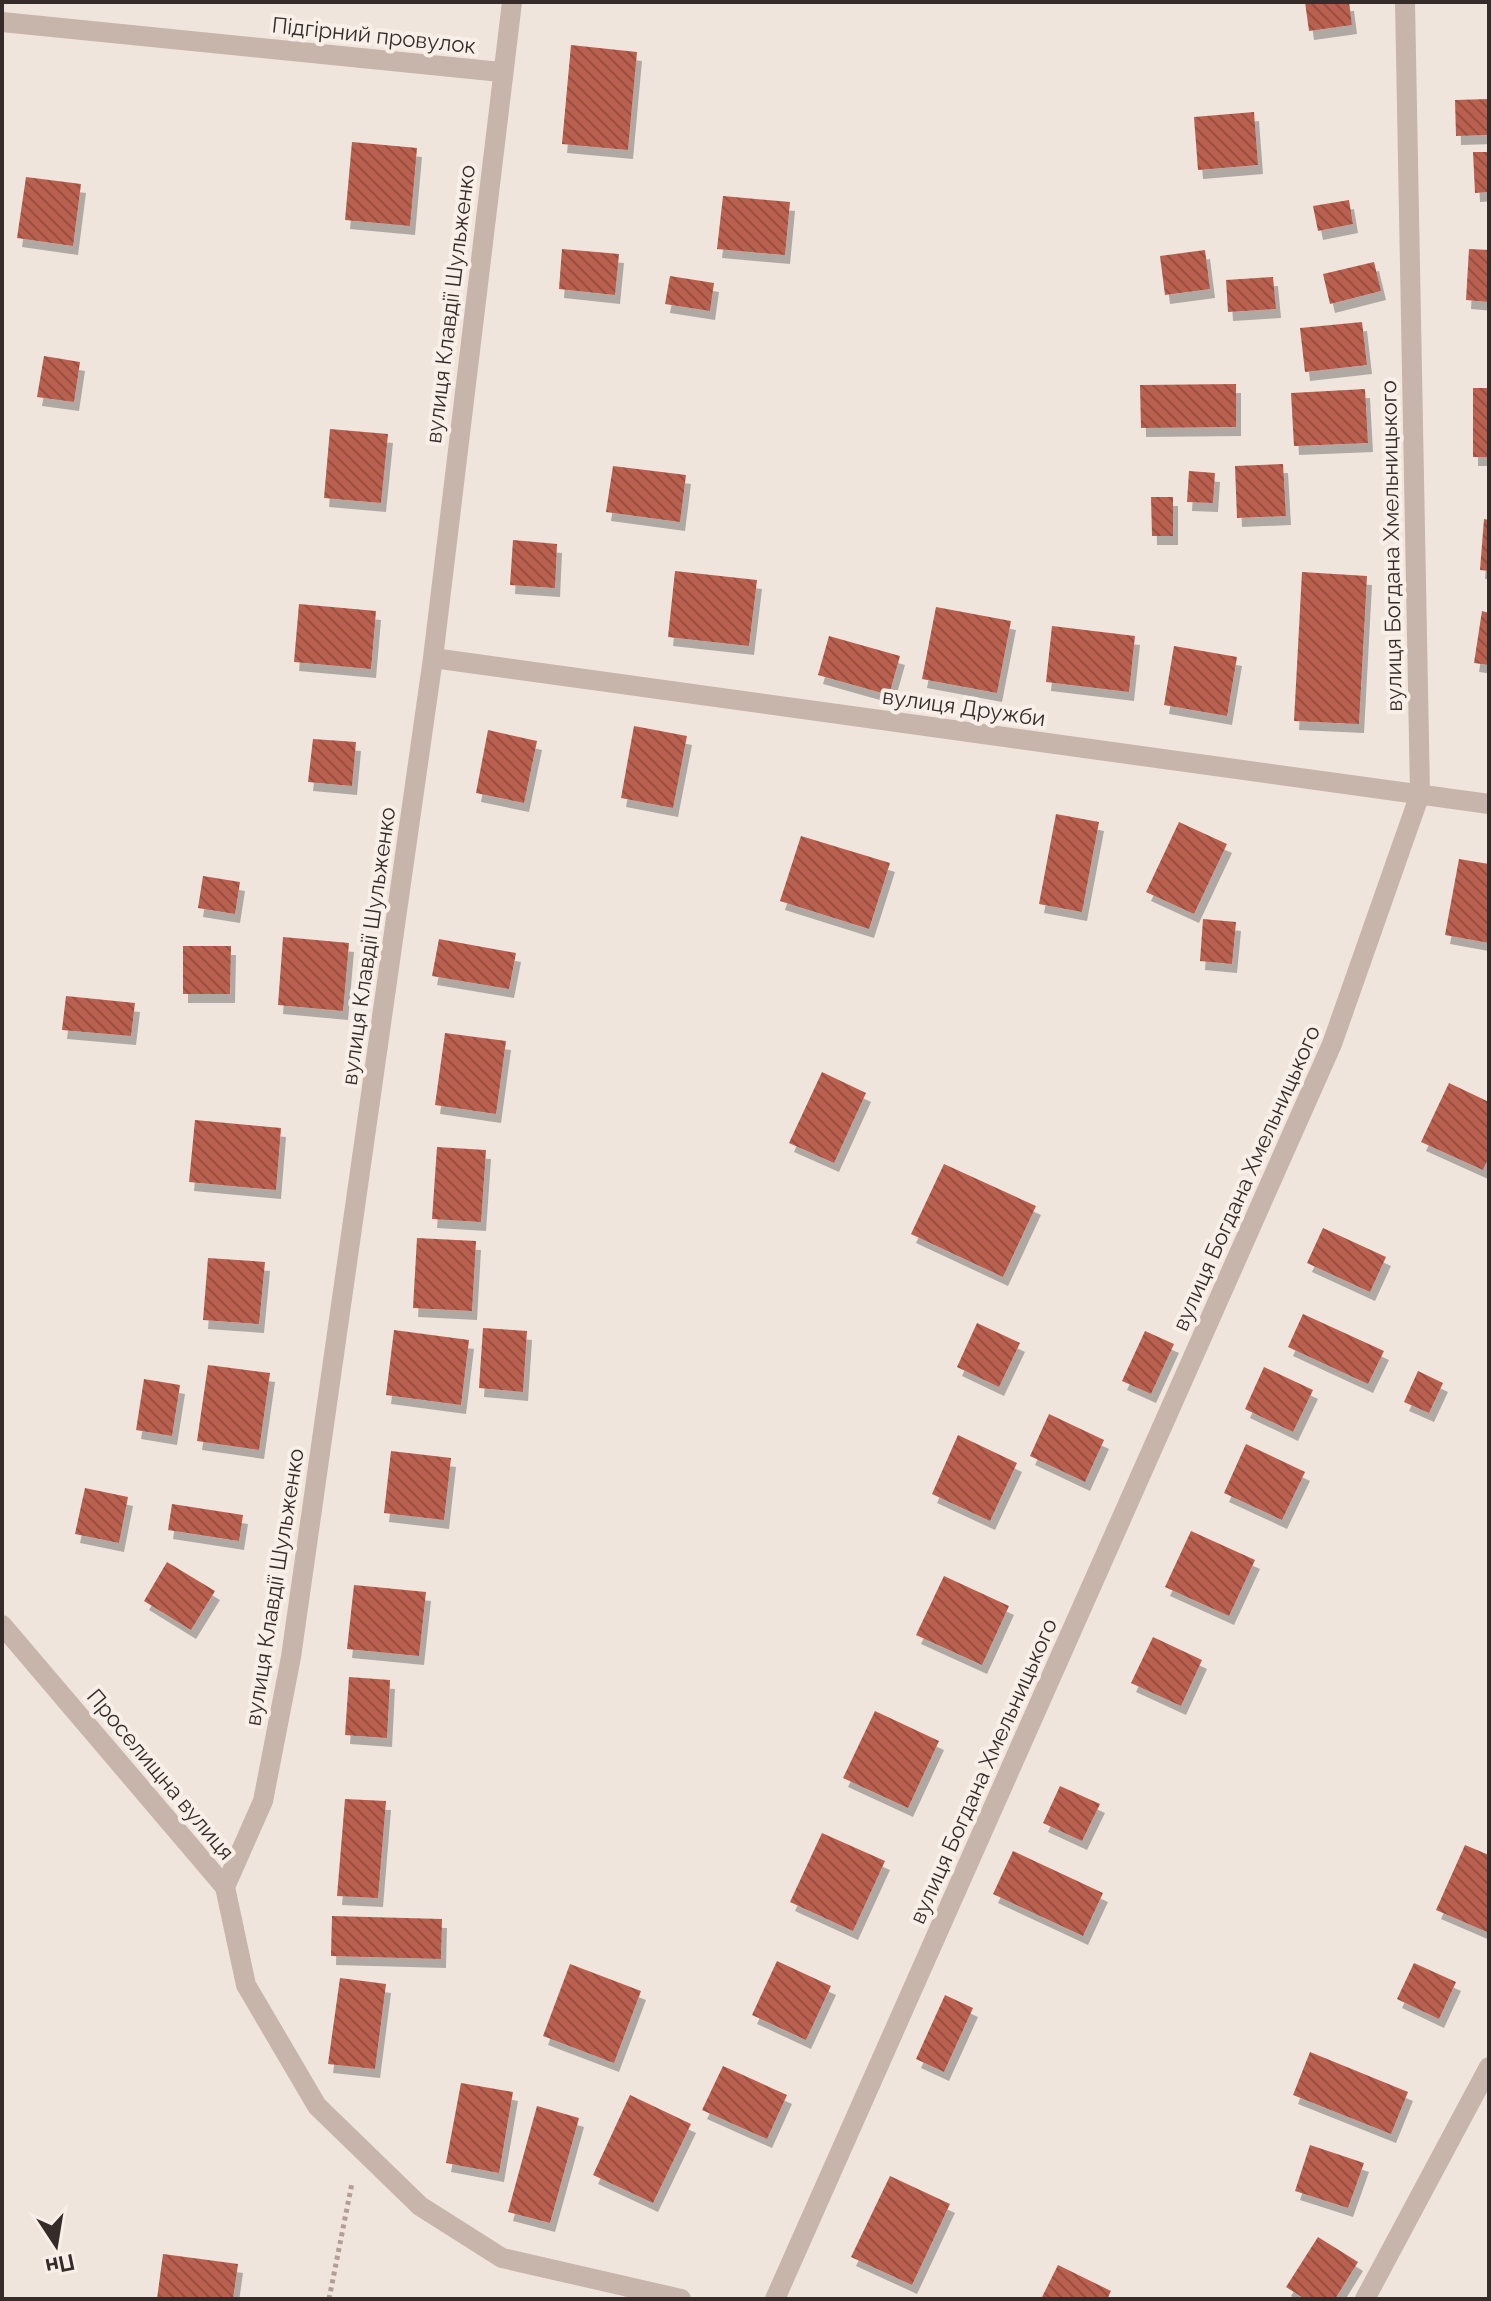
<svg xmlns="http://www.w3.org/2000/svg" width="1491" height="2301" viewBox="0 0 1491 2301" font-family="Raleway,sans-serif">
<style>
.building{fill:url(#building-back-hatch);filter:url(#shadow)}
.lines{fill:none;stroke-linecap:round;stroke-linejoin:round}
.path{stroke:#b29e94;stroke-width:5;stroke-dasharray:4 4;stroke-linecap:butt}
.minor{stroke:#c7b4aa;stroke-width:20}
.labels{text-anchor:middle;stroke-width:8;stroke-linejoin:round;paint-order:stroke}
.street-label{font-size:22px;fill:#352b29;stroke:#f8efe8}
</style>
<defs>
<pattern id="building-back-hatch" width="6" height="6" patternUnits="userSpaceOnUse" patternTransform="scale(2)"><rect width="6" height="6" fill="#ba6050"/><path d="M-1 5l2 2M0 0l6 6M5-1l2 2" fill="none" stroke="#984f42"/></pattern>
<filter id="shadow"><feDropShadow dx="5" dy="9" stdDeviation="0" flood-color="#0004"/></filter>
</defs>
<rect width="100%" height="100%" fill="#f0e5dd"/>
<path class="building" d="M1305 2H1349L1352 25 1309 31Z
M571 45 637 52 628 150 562 144Z
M1489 99V135L1456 136 1455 100Z
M1254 112 1258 165 1198 170 1194 117Z
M352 142 417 148 410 226 345 220Z
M1473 152H1489V192L1475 193Z
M26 177 81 184 73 246 17 238Z
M723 196 790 202 785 255 717 249Z
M1349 200 1353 224 1318 231 1313 206Z
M562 249 619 254 615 295 559 289Z
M1469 249 1489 250V302L1466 300Z
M1205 250 1210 289 1165 295 1160 256Z
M1374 262 1381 291 1330 304 1323 274Z
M670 276 714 283 710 311 665 304Z
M1273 277 1276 309 1228 312 1226 280Z
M1362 322 1367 365 1305 372 1300 328Z
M44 356 80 362 74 402 37 397Z
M1236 384V427L1141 428 1140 385Z
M1473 388H1489V457H1473Z
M1365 389 1368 443 1294 446 1291 393Z
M330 429 388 434 381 503 324 498Z
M1283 464 1286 516 1237 518 1235 466Z
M613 466 686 475 680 522 606 512Z
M1189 471 1215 473 1213 503 1187 502Z
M1151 497H1173V536H1152Z
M1484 519 1489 520V571L1480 570Z
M513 540 557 544 555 588 510 585Z
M675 571 757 580 749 646 668 637Z
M1302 572 1367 576 1359 724 1294 721Z
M299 604 376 611 371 669 294 662Z
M936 607 1011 621 997 693 922 679Z
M1482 611 1489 613V665L1474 663Z
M1052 626 1135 636 1129 692 1046 682Z
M829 636 900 656 889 695 818 675Z
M1174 646 1237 657 1227 716 1164 705Z
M634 726 687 736 673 808 621 798Z
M488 730 537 741 524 803 476 793Z
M313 739 356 742 352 786 308 782Z
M1056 814 1099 822 1082 912 1039 904Z
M1179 822 1227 844 1194 914 1146 892Z
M801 836 890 863 869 929 780 901Z
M1459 859 1489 864V943L1445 935Z
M203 876 240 882 235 914 198 908Z
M1203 919 1236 922 1232 964 1200 961Z
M283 937 349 943 343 1011 278 1005Z
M439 939 516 953 509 989 432 976Z
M183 946H231L230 994H183Z
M66 996 135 1003 131 1036 62 1030Z
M445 1033 506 1041 496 1114 435 1105Z
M822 1072 866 1093 834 1163 789 1143Z
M1449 1083 1489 1102V1157L1483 1170 1421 1142Z
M195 1120 281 1128 276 1190 189 1182Z
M437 1147 486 1150 481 1222 432 1219Z
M944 1164 1036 1206 1003 1277 911 1234Z
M1323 1228 1386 1257 1370 1292 1307 1263Z
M417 1238 476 1241 472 1311 413 1308Z
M208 1258 265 1262 259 1324 203 1320Z
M1303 1314 1384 1351 1368 1384 1288 1347Z
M977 1323 1020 1343 999 1387 957 1367Z
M483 1328 527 1331 523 1392 479 1388Z
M394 1330 469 1340 461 1405 386 1395Z
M1145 1331 1174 1344 1151 1394 1122 1381Z
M208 1365 270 1373 259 1450 197 1441Z
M1264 1367 1313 1390 1293 1432 1245 1409Z
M1418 1371 1443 1383 1429 1413 1404 1402Z
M144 1379 180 1385 172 1436 136 1430Z
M1049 1414 1104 1440 1085 1482 1030 1456Z
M958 1435 1017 1463 990 1521 932 1494Z
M1246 1444 1305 1472 1282 1520 1224 1493Z
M391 1451 451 1458 444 1520 384 1513Z
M85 1488 128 1497 119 1543 75 1534Z
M172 1504 243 1515 239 1541 168 1530Z
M1191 1531 1255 1560 1229 1616 1165 1587Z
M167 1562 215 1591 191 1630 144 1601Z
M944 1576 1009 1606 982 1665 916 1635Z
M354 1585 426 1592 419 1656 347 1649Z
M1153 1637 1202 1660 1181 1706 1131 1683Z
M349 1677 390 1680 387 1738 345 1735Z
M875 1711 939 1741 908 1808 843 1778Z
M1060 1786 1100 1804 1082 1841 1043 1823Z
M345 1799 386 1801 378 1898 337 1896Z
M822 1833 885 1861 853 1931 790 1902Z
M1465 1845 1489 1855V1927L1487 1932 1436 1910Z
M1013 1851 1103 1893 1083 1936 993 1894Z
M332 1916 442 1919 441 1959 331 1956Z
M777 1961 831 1986 806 2040 752 2015Z
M1414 1963 1456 1982 1439 2019 1397 1999Z
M570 1964 641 1991 614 2063 543 2036Z
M340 1978 386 1984 375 2069 328 2064Z
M945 1995 973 2008 944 2072 916 2059Z
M1310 2052 1408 2092 1391 2134 1293 2095Z
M723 2066 787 2095 767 2139 702 2110Z
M461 2083 513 2092 499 2173 446 2163Z
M630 2095 691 2124 653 2203 593 2175Z
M537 2106 579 2118 550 2223 508 2212Z
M1310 2145 1364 2163 1348 2208 1295 2191Z
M890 2176 950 2204 912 2285 851 2257Z
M1318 2237 1358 2262 1335 2299H1305L1286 2287Z
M163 2254 238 2264 233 2299H157Z
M1058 2265 1111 2291 1107 2299H1041Z"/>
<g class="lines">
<path class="path" d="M329 2299 352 2183"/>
<path class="minor" d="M2 22 501 72
M433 658 1489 804
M2 1625 225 1887 246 1985 317 2106 420 2206 502 2258 681 2299
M225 1887 263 1801 291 1657 433 658 512 2
M775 2299 1332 1044 1420 794 1405 2
M1365 2299 1489 2067"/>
</g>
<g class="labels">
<g class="street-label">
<text transform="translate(374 35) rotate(6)" y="8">Підгірний провулок</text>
<text transform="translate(450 304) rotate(-83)" y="8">вулиця Клавдії Шульженко</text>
<text transform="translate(1391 546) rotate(-91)" y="8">вулиця Богдана Хмельницького</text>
<text transform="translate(964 707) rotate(8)" y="8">вулиця Дружби</text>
<text transform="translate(368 946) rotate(-82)" y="8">вулиця Клавдії Шульженко</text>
<text transform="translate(1246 1178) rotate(-66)" y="8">вулиця Богдана Хмельницького</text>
<text transform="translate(274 1587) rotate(-81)" y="8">вулиця Клавдії Шульженко</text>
<text transform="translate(983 1771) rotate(-66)" y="8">вулиця Богдана Хмельницького</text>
<text transform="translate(161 1774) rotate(50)" y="8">Проселищна вулиця</text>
</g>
</g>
<rect width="1491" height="2301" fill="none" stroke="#352b29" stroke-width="8"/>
<g transform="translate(56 2245) rotate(168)" stroke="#f8efe8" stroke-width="6" paint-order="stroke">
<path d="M0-6L14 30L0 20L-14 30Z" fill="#352b29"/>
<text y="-12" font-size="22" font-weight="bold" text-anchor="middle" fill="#352b29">Пн</text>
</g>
</svg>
